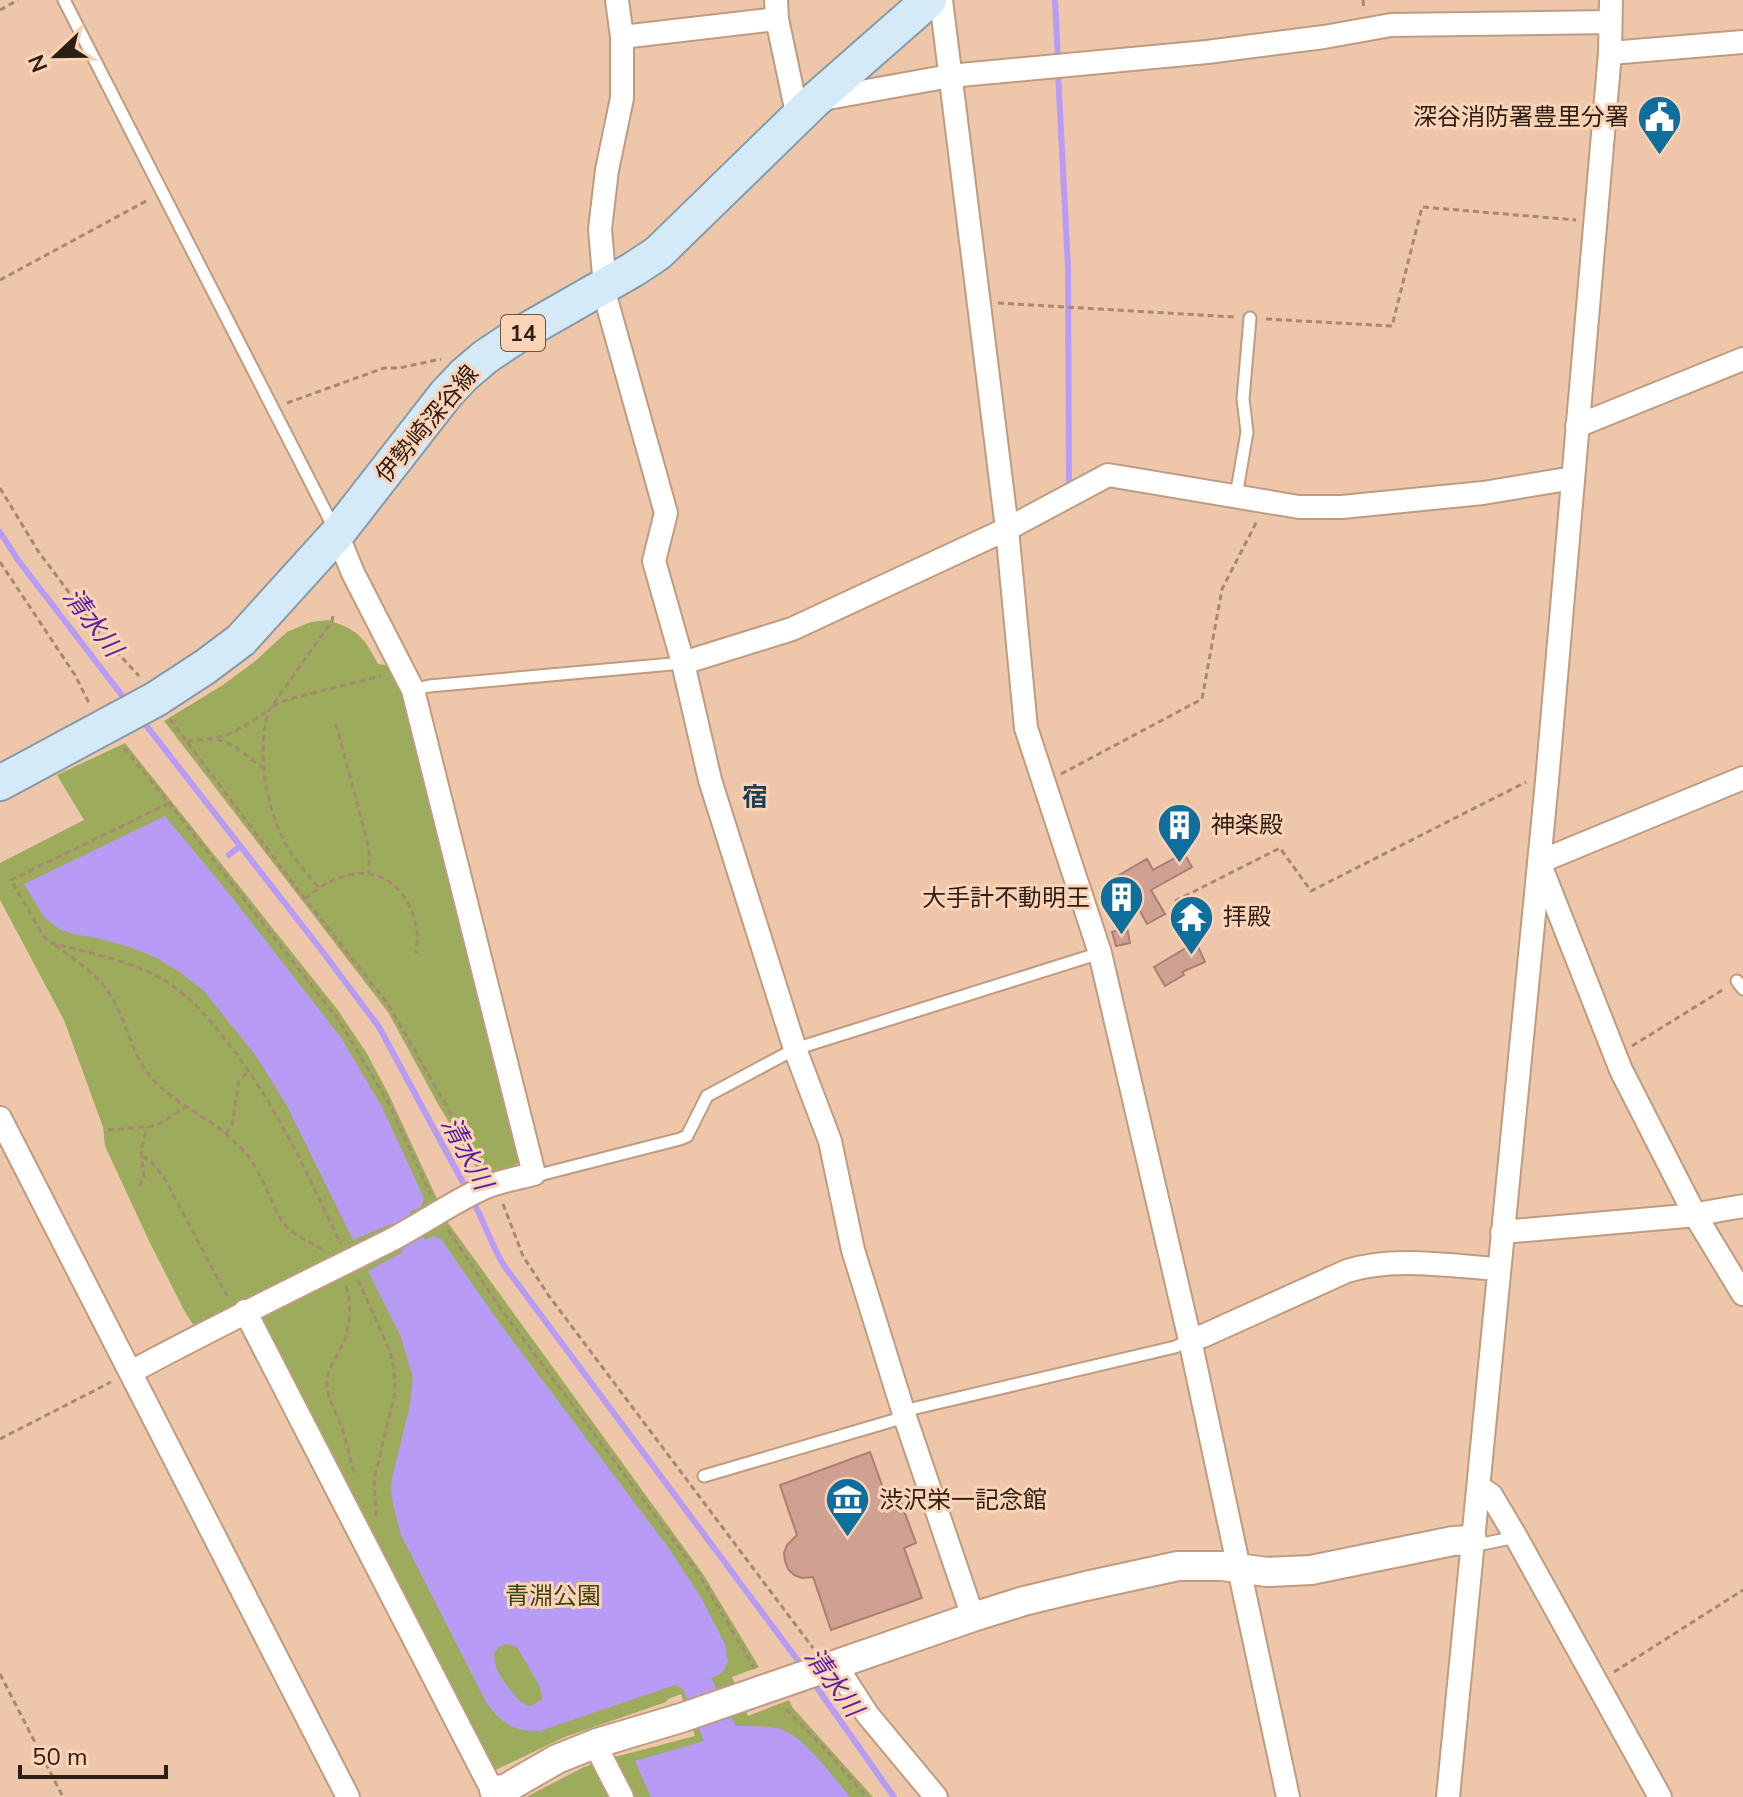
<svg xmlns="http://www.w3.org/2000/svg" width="1743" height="1797" viewBox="0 0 1743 1797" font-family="'Nunito Sans','Noto Sans JP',sans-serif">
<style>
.green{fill:#9dab5c}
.water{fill:#b79bf4;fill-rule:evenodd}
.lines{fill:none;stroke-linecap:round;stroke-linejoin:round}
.stream{stroke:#b79bf4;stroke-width:6}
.building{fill:#d0a193;stroke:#ab7e71;stroke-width:2}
.service-casing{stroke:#c19b7f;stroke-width:15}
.minor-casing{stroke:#c19b7f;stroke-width:26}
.tertiary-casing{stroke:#c19b7f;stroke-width:32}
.primary-casing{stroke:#879aa6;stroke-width:38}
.path{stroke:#a78873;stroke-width:3;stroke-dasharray:6 4;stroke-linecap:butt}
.service{stroke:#fff;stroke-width:11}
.minor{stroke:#fff;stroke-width:22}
.tertiary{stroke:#fff;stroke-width:28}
.primary{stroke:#d4eaf8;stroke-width:34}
.labels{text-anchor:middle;stroke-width:6;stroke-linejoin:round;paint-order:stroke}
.shield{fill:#fbd3b6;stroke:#6b5445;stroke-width:2}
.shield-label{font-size:22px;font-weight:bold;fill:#2d1e14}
.poi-label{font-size:24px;fill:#2d1e14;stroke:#fbd3b6;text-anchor:start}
.street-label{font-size:24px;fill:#2d1e14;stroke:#fbd3b6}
.park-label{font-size:24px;fill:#3e4610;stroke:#fbd3b6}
.water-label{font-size:26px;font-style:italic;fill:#591fa0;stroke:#fbd3b6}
.neighbourhood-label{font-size:26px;font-weight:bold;fill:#184057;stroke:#fbd3b6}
</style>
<rect width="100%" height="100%" fill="#eec6aa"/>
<path class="green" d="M328 620C358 630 364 637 378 664L392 666 406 694 518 1152V1163L513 1167 482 1177 438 1104 388 1012 164 721 223 685 254 662 287 632 311 622Z
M125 743 337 1009 366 1052 388 1093 438 1201 388 1232 196 1329 185 1312 150 1243 105 1146 103 1127 64 1020 0 900V863L84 820 57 775Z
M446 1220 703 1574 759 1667 732 1677 748 1716 789 1700 793 1708 873 1797H631L611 1758 695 1736 681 1694 668 1699 666 1702 565 1737 491 1772 260 1317Z
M597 1763 613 1797H526L584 1767Z"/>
<path class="water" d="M165 816 231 896 342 1039 382 1107 424 1198 421 1207 410 1212 425 1240 434 1236 441 1239 501 1325 668 1547 702 1599 725 1644 728 1662 722 1673 711 1678 736 1726C751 1727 766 1725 781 1729 806 1738 833 1777 850 1797H651L635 1761 704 1741 683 1689 675 1685 540 1731C513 1731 503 1724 487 1704L401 1535 394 1509 391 1491 392 1478 410 1405 413 1378 401 1337 368 1271 403 1252 391 1224 353 1240 286 1104 256 1056 204 991 181 973 155 957 129 947 97 938 72 934 59 929 44 917 24 884ZM506 1644 517 1647 540 1687 542 1699C539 1701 534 1705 530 1706 520 1706 499 1676 496 1667 494 1661 495 1659 494 1653L499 1647Z"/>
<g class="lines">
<path class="stream" d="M1055 0 1058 61
M1058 72 1068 267 1069 488
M0 532 18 560 127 702
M142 720 319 947 379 1027 467 1190
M229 855 240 846
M472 1200C485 1222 491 1246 505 1267L802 1666
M813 1682 894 1797"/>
</g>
<path class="building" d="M1184 853 1192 867 1151 890 1165 914 1147 924 1128 889 1124 892 1116 877 1147 859 1153 870Z
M1127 928 1130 943 1116 946 1112 932Z
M1196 942 1205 962 1182 972 1184 975 1165 986 1154 967Z
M870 1452 889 1504 900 1500 916 1543 904 1548 922 1598 831 1630 813 1577 802 1578 794 1575 788 1569 785 1561 784 1553 787 1545 797 1535 780 1485Z"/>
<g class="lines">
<defs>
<path id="service" d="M64 0 335 530
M1236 496 1247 432 1243 399 1250 318
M413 690 429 686 683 663
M1737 981 1743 989
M534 1174H543L680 1139 687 1136 707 1096 795 1049 1100 953
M903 1411 1175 1347 1190 1340
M704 1476 905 1417
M1473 1540 1482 1544 1516 1537"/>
<path id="minor" d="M617 0 622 37V98L607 170 600 229 606 299 666 513 654 561 683 663 710 780 795 1049 830 1141 853 1250 905 1417 973 1617
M776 0 777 19 798 118
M941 0 1007 529 1026 728 1100 953 1190 1340 1288 1797
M622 37 777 19
M1610 53 1743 42
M817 100 950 76 1207 52 1324 37 1391 25 1610 22
M1577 426 1743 359
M683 663 792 629 1007 529 1108 475 1299 507H1342L1483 493 1573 478
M1743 778 1539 862 1621 1070 1695 1215 1743 1294
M0 1118 348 1797
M1502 1232 1686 1216 1743 1206
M245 1311 490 1786 494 1790
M1190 1340 1203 1336 1347 1271C1393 1256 1451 1266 1498 1269
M131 1372C216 1326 303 1284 389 1241 422 1224 452 1202 486 1187 501 1181 518 1178 534 1174L413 690 353 573 337 534
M1479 1487 1491 1495 1516 1537 1660 1797
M835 1664 867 1714 936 1797
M597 1743 602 1758 622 1797
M1448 1797 1547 781 1610 53 1611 0"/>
<path id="tertiary" d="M494 1790 505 1789 557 1759 597 1743 681 1718 973 1617 1024 1601 1086 1586 1178 1566H1222L1267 1572 1311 1570 1453 1541 1472 1540"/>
<path id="primary" d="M0 783 156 699 205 667 241 640 337 534 446 394 464 375 485 357 515 337 634 269 658 253 814 101 929 0"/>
</defs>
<use href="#service" class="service-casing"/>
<use href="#minor" class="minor-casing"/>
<use href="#tertiary" class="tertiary-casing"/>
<use href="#primary" class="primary-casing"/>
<path class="path" d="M1363 0 1364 10
M0 10 18 0
M0 280 148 200
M998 303 1234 317
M1266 319 1392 326 1422 207 1576 220
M287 403 384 368H399L441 359
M0 488 38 551 100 634 139 676
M0 562 75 675 89 703
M273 706 289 699 381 676
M170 719 305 899 388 1004 450 1112 485 1167
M336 724 369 848V872
M217 739 234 746 263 768
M187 742C194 740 199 740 207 739 229 738 249 723 267 711
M124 748 169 803 340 1022 388 1102 431 1195
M1061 774 1202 699 1222 589 1257 521
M169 803 11 880 44 937 51 943C84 951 134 962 162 979 189 995 208 1017 227 1042 277 1105 306 1172 341 1244
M318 887C309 876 299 865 291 853 267 816 255 752 269 710L332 621 333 616
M305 899C338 869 385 859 409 905 417 921 419 935 416 953
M1175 901 1280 848 1311 891 1526 782
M55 945C75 960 99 975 112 998 127 1023 131 1052 149 1075 175 1106 212 1117 239 1146 252 1158 261 1177 268 1192 273 1203 277 1215 285 1225 295 1237 313 1242 325 1252
M1632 1046 1724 989
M108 1130 155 1126 171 1117 185 1107
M226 1134 232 1124 239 1081 248 1072
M142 1157 150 1160 165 1179 227 1296
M139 1186 144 1177 141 1151 147 1127
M503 1204 523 1256 549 1296 813 1648
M448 1230 501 1309 698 1573 755 1669
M358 1280 390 1351 394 1370 395 1393 374 1479 376 1518
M346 1286C351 1303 351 1324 344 1341 339 1355 328 1366 327 1381 326 1397 337 1413 342 1428 347 1444 350 1460 355 1476
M0 1439 111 1382
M1614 1672 1743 1590
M0 1674 63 1797
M786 1709 825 1749 867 1797"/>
<use href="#service" class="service"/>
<use href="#minor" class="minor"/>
<use href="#tertiary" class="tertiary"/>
<use href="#primary" class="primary"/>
</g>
<defs>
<symbol id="civic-pin" viewBox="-11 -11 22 30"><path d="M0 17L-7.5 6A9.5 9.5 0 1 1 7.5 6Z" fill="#0f6e9c" stroke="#fbd3b6"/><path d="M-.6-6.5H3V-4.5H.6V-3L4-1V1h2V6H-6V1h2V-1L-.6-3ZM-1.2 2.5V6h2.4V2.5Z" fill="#fff"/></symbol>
<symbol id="building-pin" viewBox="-11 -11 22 30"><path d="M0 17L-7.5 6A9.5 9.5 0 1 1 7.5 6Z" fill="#0f6e9c" stroke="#fbd3b6"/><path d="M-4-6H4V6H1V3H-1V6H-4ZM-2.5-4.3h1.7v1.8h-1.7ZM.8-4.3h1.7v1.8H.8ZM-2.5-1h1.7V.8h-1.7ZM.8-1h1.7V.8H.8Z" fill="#fff"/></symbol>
<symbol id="temple-pin" viewBox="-11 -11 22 30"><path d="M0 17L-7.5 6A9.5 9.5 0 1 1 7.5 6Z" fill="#0f6e9c" stroke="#fbd3b6"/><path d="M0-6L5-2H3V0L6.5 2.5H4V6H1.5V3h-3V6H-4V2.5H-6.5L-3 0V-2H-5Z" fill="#fff"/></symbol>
<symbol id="museum-pin" viewBox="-11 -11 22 30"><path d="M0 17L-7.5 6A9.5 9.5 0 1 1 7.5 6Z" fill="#0f6e9c" stroke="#fbd3b6"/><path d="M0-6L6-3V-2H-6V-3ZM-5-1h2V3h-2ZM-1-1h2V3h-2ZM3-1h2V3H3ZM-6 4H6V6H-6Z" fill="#fff"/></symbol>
</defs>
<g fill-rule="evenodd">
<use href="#civic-pin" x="1634" y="92" width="51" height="69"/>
<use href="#building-pin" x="1154" y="800" width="51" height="69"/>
<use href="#building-pin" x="1096" y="872" width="51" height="69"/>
<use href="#temple-pin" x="1166" y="892" width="51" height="69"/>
<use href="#museum-pin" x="822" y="1474" width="51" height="69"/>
</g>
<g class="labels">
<rect class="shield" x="501" y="315" width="44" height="36" rx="6"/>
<g class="shield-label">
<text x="523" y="341">14</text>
</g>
<g class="poi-label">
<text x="1629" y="125" text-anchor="end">深谷消防署豊里分署</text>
<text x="1211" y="833">神楽殿</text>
<text x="1090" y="906" text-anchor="end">大手計不動明王</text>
<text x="1223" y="925">拝殿</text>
<text x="879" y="1508">渋沢栄一記念館</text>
</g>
<g class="street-label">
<text transform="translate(427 424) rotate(-50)" y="8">伊勢崎深谷線</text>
</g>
<g class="park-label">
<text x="553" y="1604">青淵公園</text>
</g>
<g class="water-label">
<text transform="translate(93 622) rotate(53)" y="9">清水川</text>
<text transform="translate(467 1153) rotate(62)" y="9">清水川</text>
<text transform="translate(834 1682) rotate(54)" y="9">清水川</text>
</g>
<g class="neighbourhood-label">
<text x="755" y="806">宿</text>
</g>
</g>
<g transform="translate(56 56) rotate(248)" stroke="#fbd3b6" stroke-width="6" paint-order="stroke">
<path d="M0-6L14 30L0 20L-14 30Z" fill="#2d1e14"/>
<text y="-12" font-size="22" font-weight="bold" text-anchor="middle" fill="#2d1e14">N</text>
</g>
<path d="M20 1765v12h146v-12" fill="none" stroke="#2d1e14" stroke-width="4"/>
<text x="32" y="1765" font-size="24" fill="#2d1e14" stroke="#fbd3b6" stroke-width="6" paint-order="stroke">50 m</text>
</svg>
